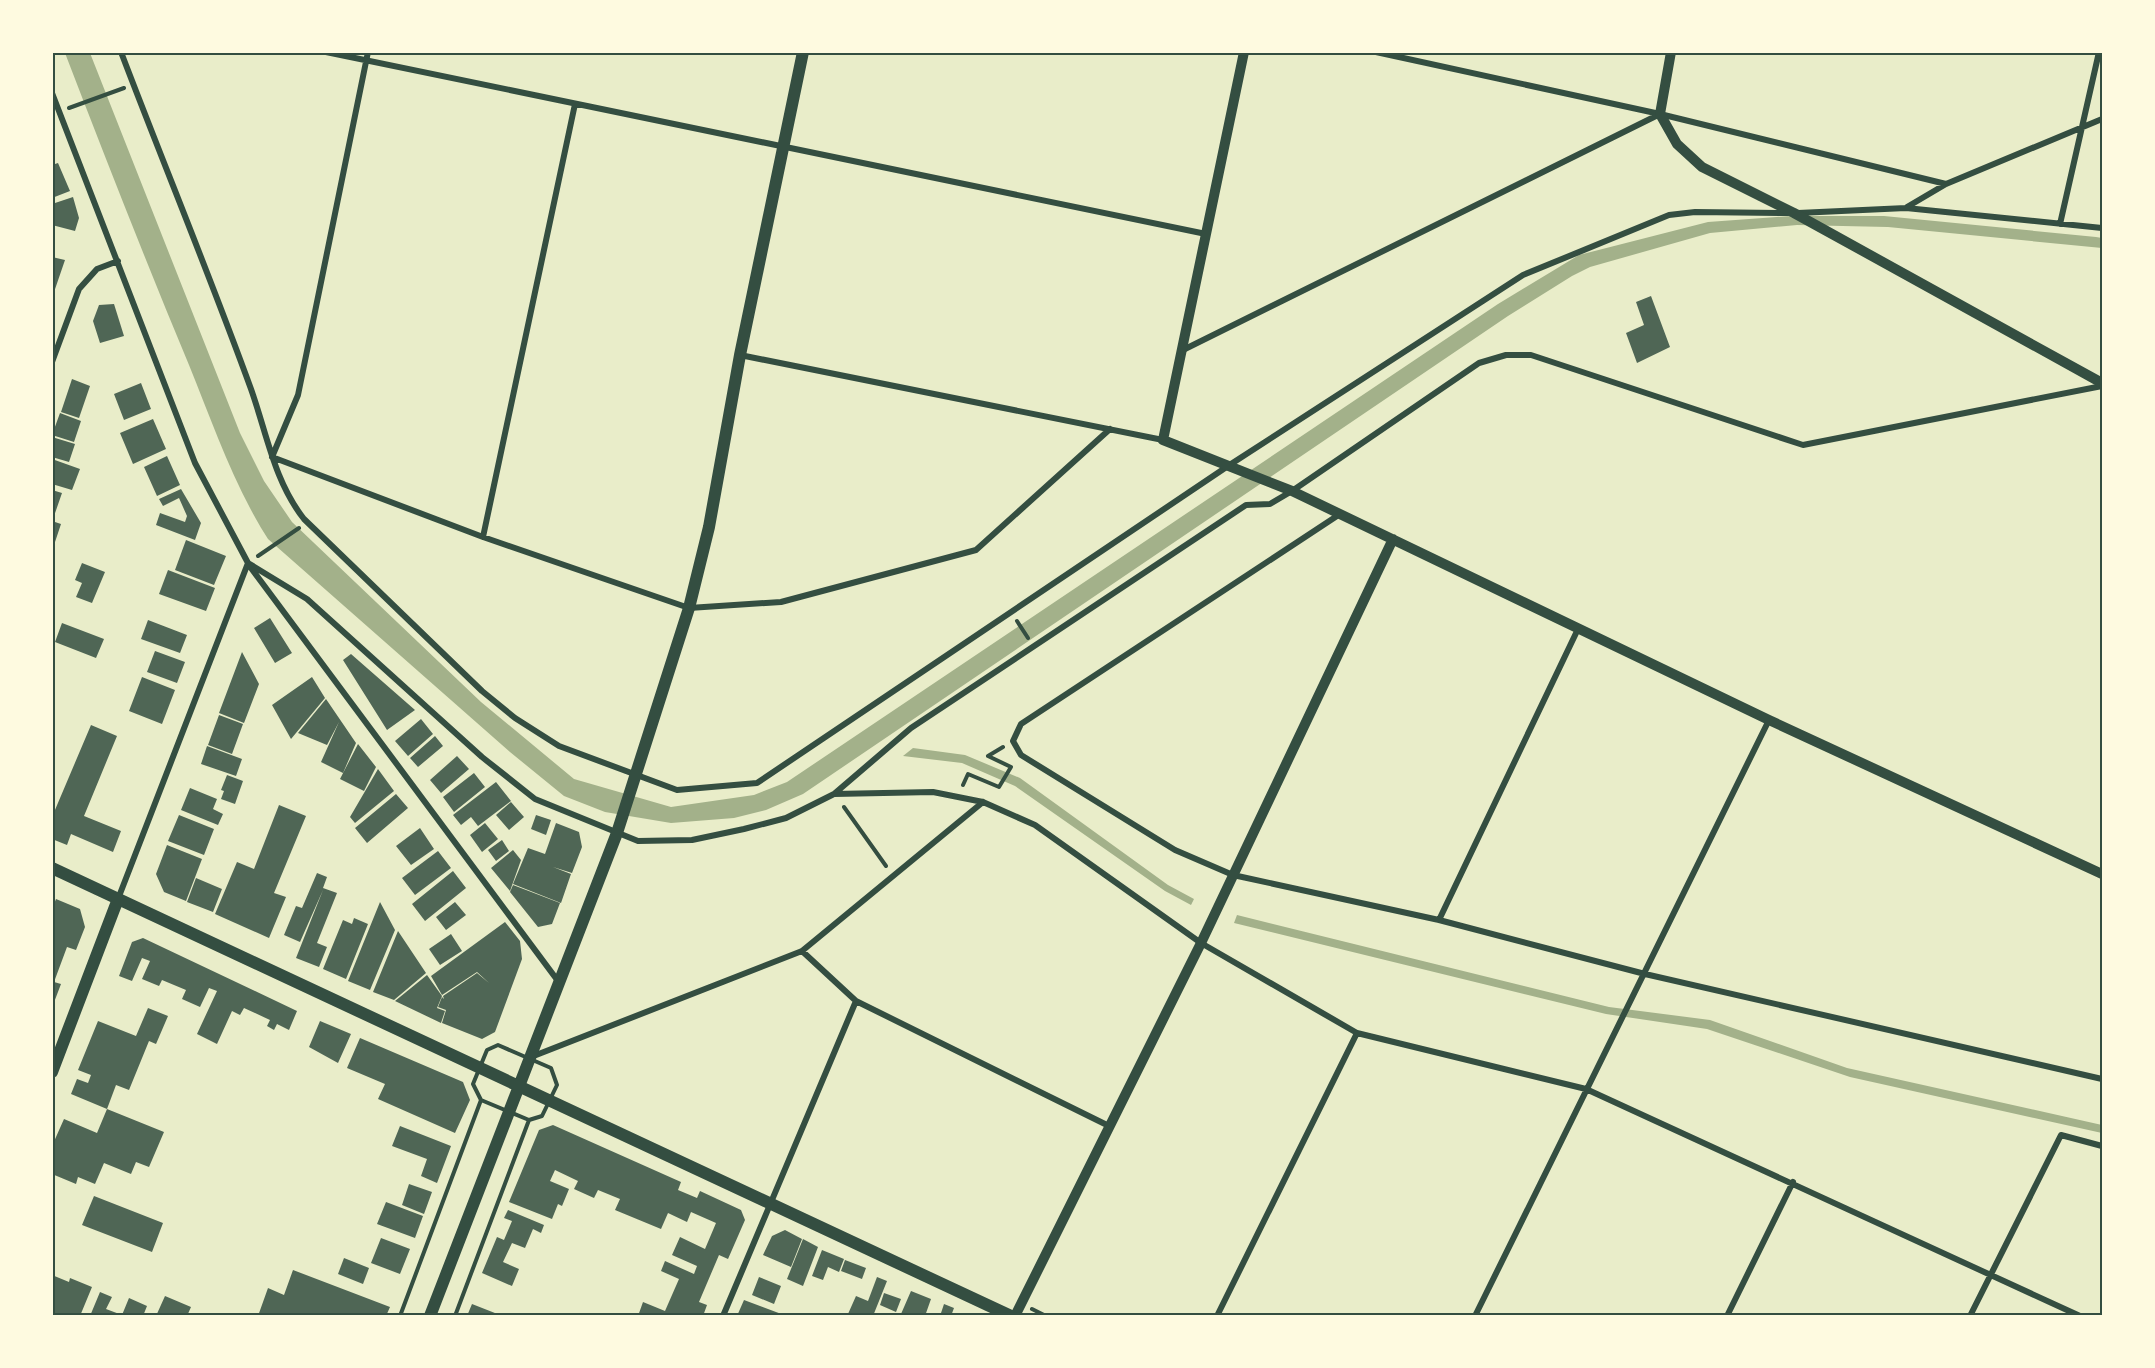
<svg xmlns="http://www.w3.org/2000/svg" width="2155" height="1368" viewBox="0 0 2155 1368" font-family="'PT Sans',sans-serif">
<style>
.water{fill:#a3b18a}
.building{fill:#4f6655}
.lines{fill:none;stroke-linecap:round;stroke-linejoin:round}
.path{stroke:#344e41;stroke-width:4}
.minor{stroke:#344e41;stroke-width:6}
.tertiary{stroke:#344e41;stroke-width:10}
.secondary{stroke:#344e41;stroke-width:12}
.neatline{fill:none;stroke:#344e41;stroke-width:2}
</style>
<rect width="100%" height="100%" fill="#e9edc9"/>
<path class="water" d="M65 53H90L240 433 264 481 292 522 481 702 574 779 671 807 754 795 787 782 1498 304 1579 255 1708 222 1791 216H1884L2096 237 2102 238V248L1888 227 1797 225 1710 233 1590 267 1572 276 1508 316 803 794 766 810 734 818 671 823 605 812 564 796 510 752 268 539C234 486 213 424 189 365 146 262 105 157 65 53Z
M913 748 965 755 1020 778 1168 885 1194 899 1191 905 1165 891 1015 786 962 763 903 756Z
M1237 915 1609 1007 1710 1020 1847 1068 2102 1125V1133L1850 1077 1707 1029 1606 1014 1234 923Z"/>
<path class="building" d="M58 163 70 191 52 198V165Z
M73 197 79 218 75 231 52 225V204Z
M52 257 65 260 53 295H52Z
M1651 296 1670 347 1637 363 1626 333 1644 325 1636 302Z
M114 304 124 336 100 343 93 321 99 305Z
M72 379 90 386 79 418 61 412Z
M141 383 151 409 124 420 114 394Z
M60 413 81 421 74 442 52 435Z
M153 419 166 449 133 464 120 433Z
M52 437 75 444 69 462 52 457Z
M167 456 180 485 157 496 144 467Z
M52 459 80 469 72 490 52 484Z
M181 489 201 523 195 540 156 525 160 513 185 522 187 516 179 498 163 506 159 499Z
M52 490 62 493 53 519H52Z
M52 521 61 524 53 548H52Z
M186 540 226 556 214 585 175 570Z
M82 563 105 572 92 603 76 597 82 583 75 580Z
M168 570 215 588 206 611 159 594Z
M270 618 292 653 275 663 254 628Z
M148 620 187 635 180 653 141 639Z
M62 623 104 639 96 658 55 642Z
M155 651 185 662 177 683 147 672Z
M242 652 259 684 244 723 219 713Z
M351 654 415 710 387 730 343 660Z
M142 677 175 690 162 724 129 711Z
M312 677 325 698 291 739 272 705Z
M326 699 356 743 343 773 321 762 339 722 327 745 298 733Z
M219 715 243 724 232 754 208 745Z
M421 719 433 734 408 756 395 741Z
M91 725 117 736 84 816 121 831 113 852 71 834 67 845 52 839V817Z
M435 736 443 746 418 767 410 758Z
M358 744 376 767 364 791 340 779Z
M207 746 242 759 236 776 201 764Z
M457 756 469 769 441 793 430 780Z
M378 769 394 791 355 823 350 817Z
M474 773 485 787 454 812 443 797Z
M227 775 243 781 235 804 221 799 224 791 221 790Z
M496 782 511 801 478 826 471 817 461 825 453 815Z
M190 788 217 799 213 809 223 814 218 825 181 810Z
M396 794 408 808 367 843 355 828Z
M511 802 524 817 509 830 496 815Z
M279 805 306 816 274 893 286 897 269 938 215 914 237 862 254 869Z
M179 815 214 829 204 855 168 841Z
M536 815 551 820 546 835 531 829Z
M485 823 498 839 482 852 470 835Z
M556 823 579 832 582 847 572 873 553 867 571 874 561 903 513 884 528 848 545 854Z
M420 828 434 849 411 865 396 846Z
M502 840 509 851 496 861 488 850Z
M167 845 202 859 186 901 164 892 156 874Z
M513 850 521 860 510 891 491 868Z
M438 851 451 868 415 895 402 878Z
M453 871 466 888 425 921 412 904Z
M317 873 327 877 323 888 337 893 317 943 327 947 319 967 296 958 323 890 300 942 284 935 296 906 302 908Z
M196 878 222 889 213 912 187 902Z
M513 885 560 903 552 924 538 927 510 892Z
M56 899 80 909 85 927 76 950 67 947 54 982 61 984 53 1005 52 909Z
M380 902 395 930 370 990 348 981Z
M455 902 466 915 446 930 436 917Z
M354 918 368 924 346 979 323 969 343 920 352 924Z
M505 922 520 941 522 959 495 1032 482 1039 442 1023 446 1010 438 1007 442 997 444 999 443 996 477 973 489 983 477 972 442 995 431 976Z
M398 931 426 973 394 1000 373 992Z
M451 934 462 951 440 965 429 949Z
M143 938 297 1011 289 1030 277 1024 274 1030 267 1026 270 1020 244 1008 240 1015 232 1011 217 1044 197 1034 217 991 209 988 200 1007 182 999 186 990 162 980 159 986 142 979 150 961 142 958 132 981 119 976 132 942Z
M427 975 442 996 437 1008 445 1011 441 1023 395 1001Z
M148 1008 168 1016 156 1044 149 1041 129 1090 116 1085 107 1109 71 1094 77 1079 88 1083 91 1075 78 1070 98 1021 136 1036Z
M320 1021 351 1034 338 1063 309 1047Z
M360 1038 463 1082 470 1100 455 1133 378 1099 385 1084 347 1068Z
M107 1109 164 1132 149 1167 136 1162 131 1174 104 1163 95 1184 78 1177 76 1184 52 1174V1146L64 1119 97 1133Z
M553 1125 681 1182 678 1190 697 1198 700 1191 741 1210 745 1220 728 1259 719 1255 699 1302 707 1305 703 1316H638L643 1302 665 1311 679 1279 661 1271 665 1261 694 1274 697 1266 672 1255 680 1237 705 1249 716 1223 691 1212 687 1222 668 1213 661 1229 615 1210 620 1199 598 1190 594 1198 574 1189 578 1181 555 1170 550 1181 569 1189 562 1206 558 1204 552 1219 509 1202 539 1130Z
M400 1126 451 1146 437 1183 421 1176 427 1159 392 1146Z
M409 1184 432 1192 424 1214 402 1205Z
M94 1196 163 1223 152 1252 82 1225Z
M386 1202 423 1216 415 1238 377 1224Z
M508 1210 544 1225 541 1233 533 1229 525 1248 512 1243 503 1262 519 1269 512 1286 482 1273 497 1237 504 1240 512 1221 504 1218Z
M785 1230 802 1239 791 1267 763 1255 772 1236Z
M381 1238 410 1249 400 1274 371 1263Z
M803 1239 818 1247 803 1286 787 1279Z
M822 1250 844 1259 839 1272 828 1267 823 1280 812 1276Z
M344 1258 369 1268 363 1284 338 1274Z
M845 1260 866 1268 862 1279 841 1271Z
M293 1270 390 1307 386 1316H258L268 1288 284 1295Z
M52 1275 69 1282 70 1278 92 1287 80 1316H52Z
M759 1277 781 1286 774 1304 752 1295Z
M877 1277 887 1281 873 1316 848 1314 856 1296 868 1301Z
M911 1291 931 1299 925 1316 901 1314Z
M100 1292 112 1297 106 1309 122 1315 129 1298 147 1306 143 1316H90Z
M884 1293 901 1299 896 1312 880 1305Z
M165 1296 191 1307 187 1316H156Z
M744 1300 784 1315V1316H737Z
M472 1304 500 1315V1316H467Z
M944 1304 954 1308 951 1316H940Z"/>
<g class="lines">
<path class="path" d="M69 108 124 88
M258 556 299 528
M1017 621 1028 638
M988 756 1003 747
M963 785 968 774 999 787 1011 767 988 756
M844 807 886 866
M498 1045 551 1068 557 1085 542 1116 529 1120 481 1100 473 1084 487 1050Z
M1032 1309 1046 1316
M400 1316 481 1100
M455 1316 529 1120"/>
<path class="minor" d="M121 52C164 165 210 276 251 389 267 434 274 481 304 519L482 691 515 718 559 746 677 790 757 783 1231 464 1523 275 1669 215 1695 212 1788 213
M326 52 1206 234
M368 52 298 395 272 457 483 537 689 608 781 602 976 550 1110 429
M1376 52 1660 114 1946 184
M52 93 195 463 248 563 307 599 482 757 535 799 638 841 692 840 744 829 786 818 834 794 933 792 983 802 1035 825 1201 943 1357 1033 1586 1089 2080 1316
M1907 207 1946 184 2102 119
M1798 213 1906 208 2102 228
M2060 224 2099 52
M1183 350 1660 114
M740 355 1163 440
M52 362 79 289 97 269 118 261
M1340 514 1021 724 1013 741 1021 755 1175 850 1233 875 1439 920 1645 974 2102 1079
M483 537 575 104
M251 568 558 981
M834 794 911 728 1246 505 1270 504 1292 491 1479 363 1506 355H1531L1803 445 2102 386
M118 899 248 563
M1439 920 1578 629
M802 951 856 1001 1109 1126
M531 1057 802 951 983 802
M723 1316 856 1001
M1217 1316 1357 1033
M1475 1316 1769 720
M1727 1316 1793 1182
M1970 1316 2061 1135 2102 1146"/>
<path class="tertiary" d="M1244 52 1163 440 1292 491 1769 720 2102 874
M1671 52 1660 114 1677 144 1702 167 1794 213 2102 383
M1015 1316 1201 943 1393 539"/>
<path class="secondary" d="M52 868 1011 1316
M52 1072 118 899
M430 1316 617 833 689 608 709 527 740 355 803 52"/>
</g>
<rect width="2155" height="1368" fill="none" stroke="#fefae0" stroke-width="108"/>
<rect x="54" y="54" width="2047" height="1260" class="neatline"/>
</svg>
